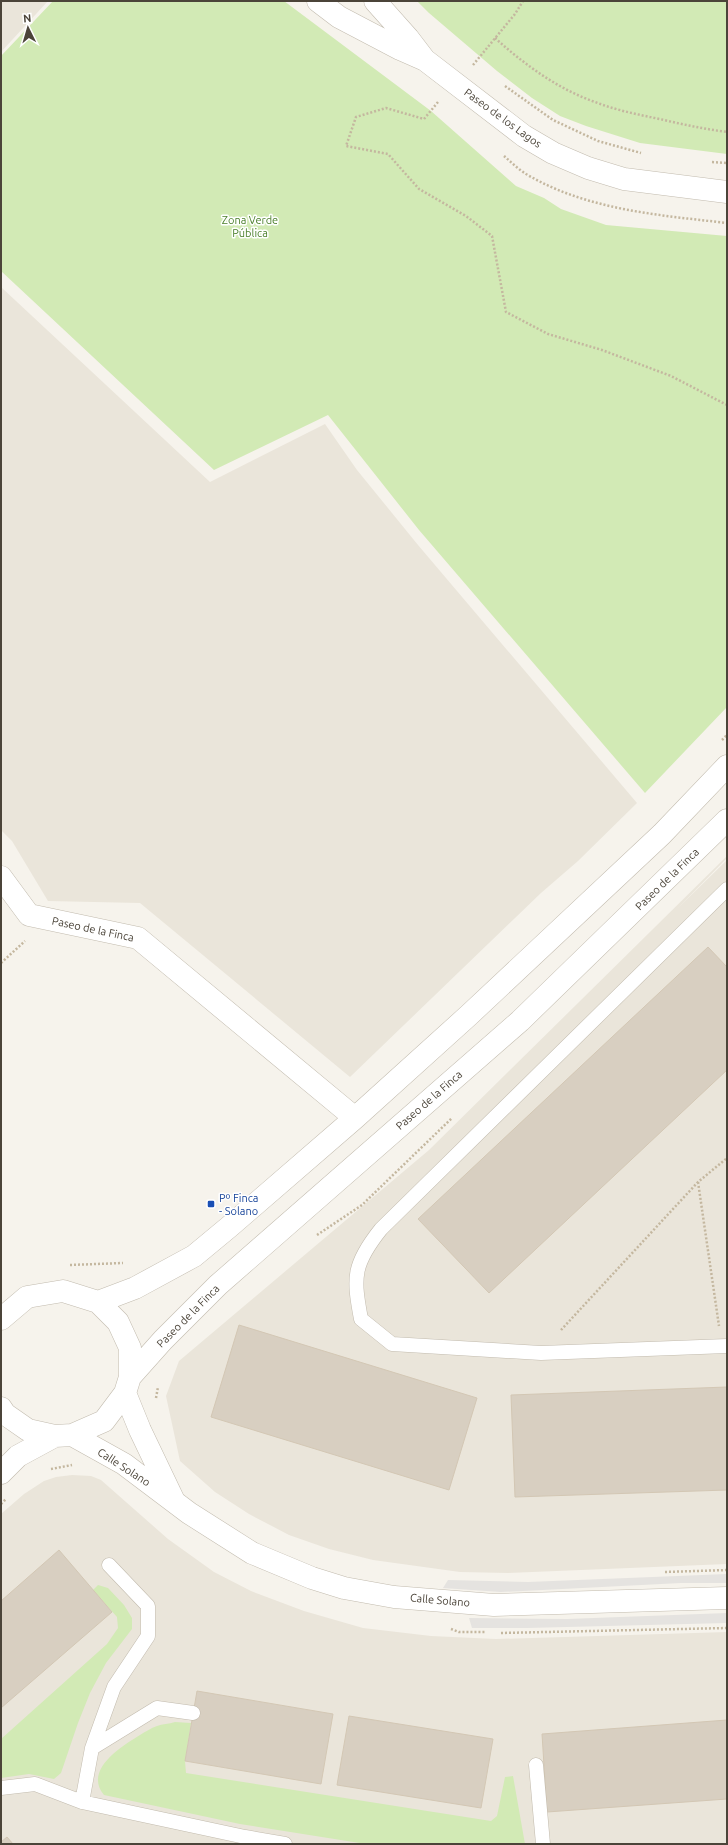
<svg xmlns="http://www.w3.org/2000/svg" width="728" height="1845" viewBox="0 0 728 1845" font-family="Ubuntu,sans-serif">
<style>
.residential{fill:#eae5da}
.green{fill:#d2eab5}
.parking{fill:#e5e3e0}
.building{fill:#d8cfc1;stroke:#d3c7b4}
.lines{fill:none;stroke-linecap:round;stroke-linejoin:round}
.service-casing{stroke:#c2bbae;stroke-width:15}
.minor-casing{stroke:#c2bbae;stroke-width:23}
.path{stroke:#c4b79f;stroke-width:2.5;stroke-dasharray:2 2;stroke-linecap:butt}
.service{stroke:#fff;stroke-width:14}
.minor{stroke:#fff;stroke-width:22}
.transit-dot{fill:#1a4fb4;stroke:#fff;stroke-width:1.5}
.labels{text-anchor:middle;stroke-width:3;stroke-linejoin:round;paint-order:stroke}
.street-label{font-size:11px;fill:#4b4439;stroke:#fff}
.park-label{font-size:11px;fill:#4a7f2a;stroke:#fff}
.transit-label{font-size:11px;fill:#164399;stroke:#fff;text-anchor:start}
</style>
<rect width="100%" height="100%" fill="#f6f3ec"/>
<path class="residential" d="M1 1H48L1 52Z
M1 287 210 482 325 424 357 470 418 545 637 803 578 861 541 893 350 1077 140 903 48 901 12 841 1 830Z
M727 856V858L678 908 727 860V1564L508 1573 460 1572 373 1560 329 1549 289 1535 249 1514 215 1492 180 1461 166 1396 179 1361 429 1150Z
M72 1475 91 1476 101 1480 168 1539 214 1572 251 1591 304 1611 363 1628 431 1636 496 1639 727 1632V1844H1V1514L24 1494 44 1481 56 1477Z"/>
<path class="green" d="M53 1H284L431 111 516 186 544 198 561 209 606 225 727 236V707L645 793 419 530 328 415 214 470 1 271V56Z
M417 1H727V154L640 143 586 126 560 116 532 98 497 71 429 13Z
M98 1585 108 1588 124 1605 132 1618V1629L106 1663 90 1693 78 1723 61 1773 54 1779 29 1774 1 1778V1739L107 1644 118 1628 117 1617 93 1590Z
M175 1722 191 1723 185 1761 186 1773 491 1821 497 1816 505 1777 513 1776 525 1844H366L240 1824 104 1795C83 1770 122 1746 140 1735 145 1732 151 1728 157 1726 162 1724 169 1724 175 1722Z"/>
<path class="parking" d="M727 1574V1583H681L501 1592 443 1588 448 1580 528 1582Z
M727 1613V1623L527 1628H472L469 1618 567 1619Z"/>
<path class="building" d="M708 947 727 967V1070L489 1293 418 1219Z
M239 1325 477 1398 449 1490 211 1417Z
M727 1387V1490L515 1497 511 1395Z
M59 1550 112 1612 1 1708V1601Z
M197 1691 333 1714 321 1784 185 1761Z
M349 1716 493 1739 481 1808 337 1785Z
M727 1720V1799L547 1812 542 1734Z
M7 1837 13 1844H1V1842Z"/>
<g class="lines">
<defs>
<path id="service" d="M727 889 381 1229C353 1264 353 1277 361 1319L392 1344 541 1353 727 1346
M92 1748 157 1708 193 1713
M536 1765 543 1844
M1 1788 35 1784 82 1802 245 1837 285 1844
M82 1802 92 1748 114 1687 148 1636V1606L109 1565"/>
<path id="minor" d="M318 1 339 17 400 49 425 60 524 136 553 153 588 168 624 179 727 192
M375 1 408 38 424 59
M1 877 29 915 138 938 355 1118
M98 1302 135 1288 194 1256 229 1227 355 1118 469 1015 662 834 727 766
M1 1319 27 1297 63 1291 98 1302 118 1322 130 1348V1377L125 1393 104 1421 72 1435 55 1436 28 1430 5 1414 1 1408
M130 1377 163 1340 218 1285 520 1021 727 820
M125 1393 140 1430 173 1499
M72 1435 124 1464 189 1513 252 1553 312 1578 344 1588 394 1597 494 1605 727 1598
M1 1473 18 1456 55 1436"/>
</defs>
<use href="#service" class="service-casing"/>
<use href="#minor" class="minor-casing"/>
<path class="path" d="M495 38C525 65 558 89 595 102 618 111 641 115 664 120 685 125 705 129 727 132
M473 65 515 14 523 1
M505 86 553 120 598 141 641 153
M438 102 424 119 386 108 356 117 346 146 388 154 419 189 466 216 492 236 506 312 548 334 602 350 671 376 727 405
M504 156C511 162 518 169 526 174 587 210 658 215 727 223
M712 162 727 163
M722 740 727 735
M1 963 25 941
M698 1182 719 1326
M317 1235 362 1205 452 1118
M70 1265 123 1263
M561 1330 698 1182 727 1158
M156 1398 158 1387
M51 1469 72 1465
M1 1504 6 1499
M665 1572 727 1570
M451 1629 459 1632H486
M501 1633 727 1628"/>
<use href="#service" class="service"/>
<use href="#minor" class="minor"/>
</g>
<rect class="transit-dot" x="207" y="1200" width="8" height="8" rx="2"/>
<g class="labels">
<g class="street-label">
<text transform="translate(503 118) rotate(36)" y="4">Paseo de los Lagos</text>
<text transform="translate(667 879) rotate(-44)" y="4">Paseo de la Finca</text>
<text transform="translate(93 929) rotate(12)" y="4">Paseo de la Finca</text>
<text transform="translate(429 1100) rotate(-41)" y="4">Paseo de la Finca</text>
<text transform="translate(188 1316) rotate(-45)" y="4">Paseo de la Finca</text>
<text transform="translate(124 1467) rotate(33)" y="4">Calle Solano</text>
<text transform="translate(440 1600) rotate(5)" y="4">Calle Solano</text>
</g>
<g class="park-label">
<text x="250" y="224">Zona Verde<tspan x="250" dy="13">Pública</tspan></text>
</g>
<g class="transit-label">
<text x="219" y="1202">Pº Finca<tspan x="219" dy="13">- Solano</tspan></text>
</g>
</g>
<rect width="728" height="1845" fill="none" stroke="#4b4439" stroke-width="4"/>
<g transform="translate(28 28) rotate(355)" stroke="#ffffff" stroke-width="3" paint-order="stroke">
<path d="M0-3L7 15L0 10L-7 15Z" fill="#4b4439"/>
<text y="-6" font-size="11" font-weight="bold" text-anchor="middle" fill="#4b4439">N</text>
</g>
</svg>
